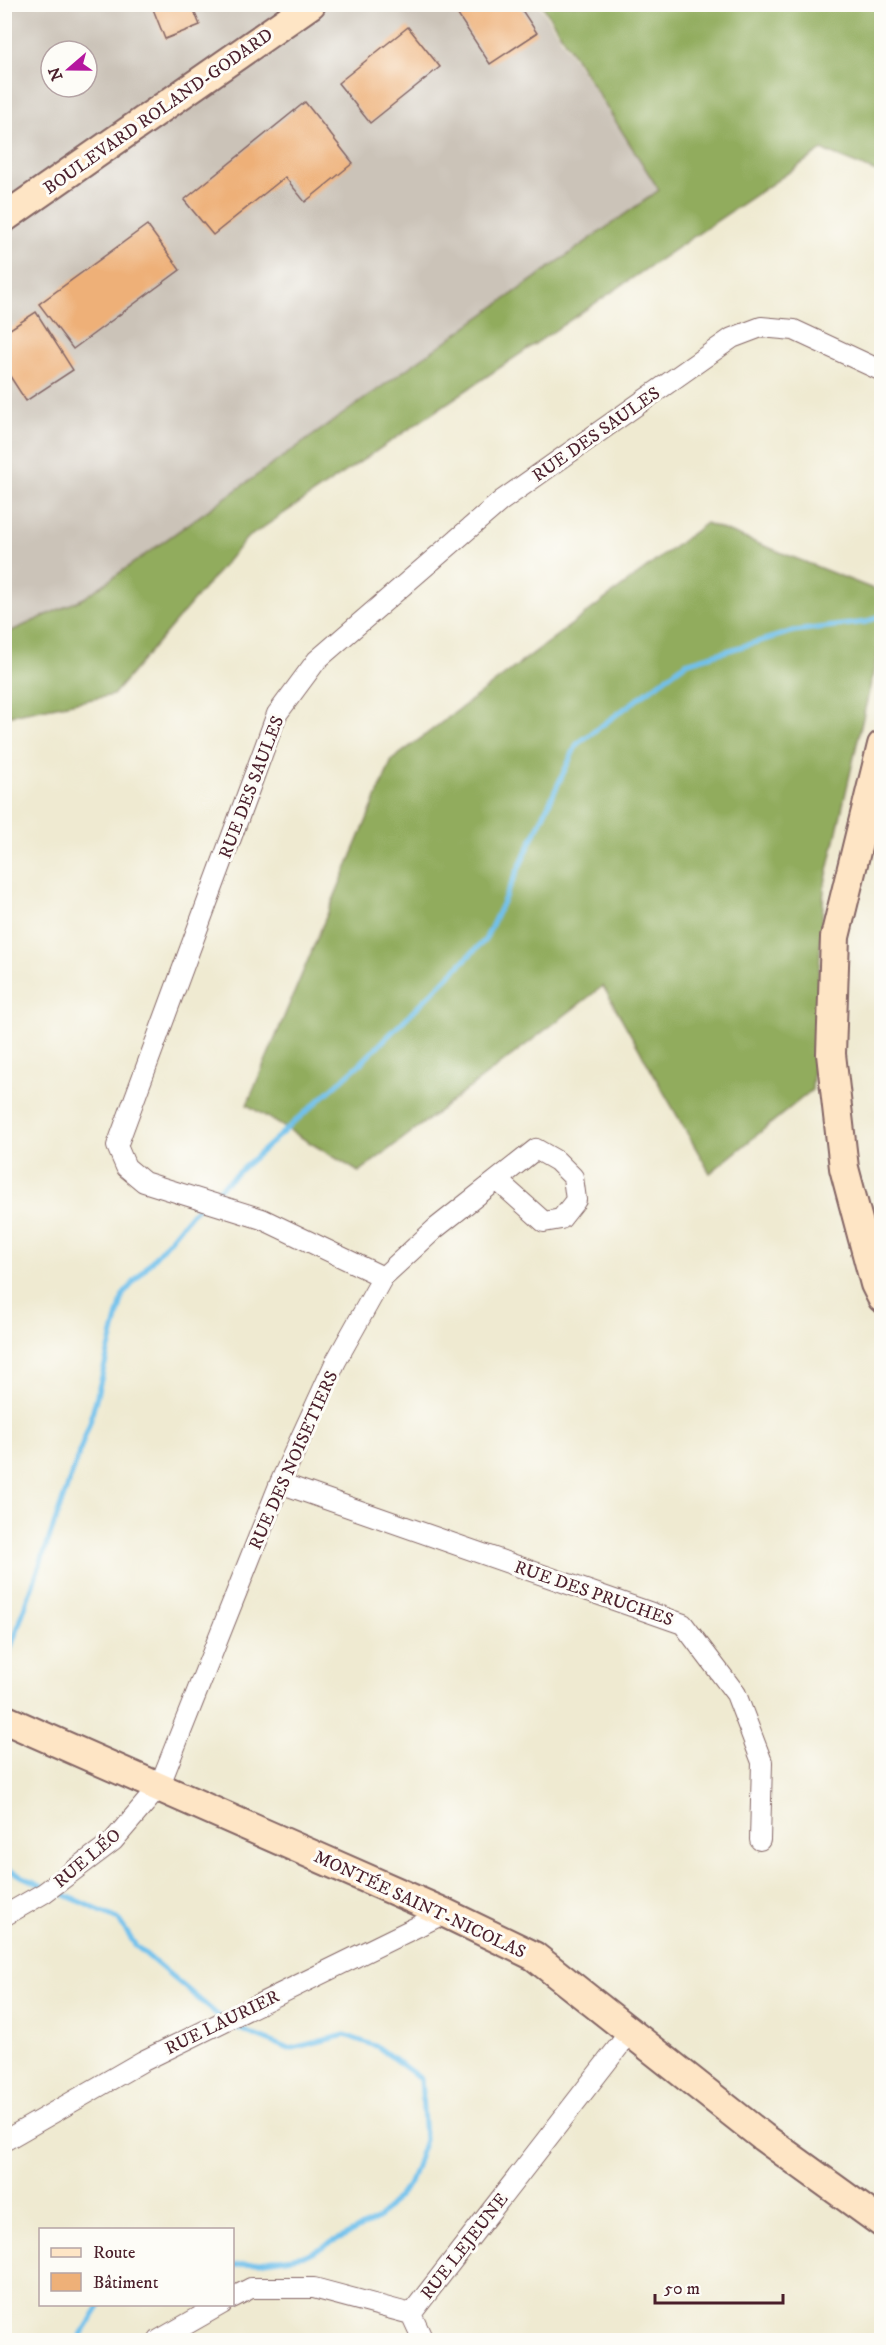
<svg xmlns="http://www.w3.org/2000/svg" width="886" height="2345" viewBox="0 0 886 2345" font-family="'IM FELL DW Pica',serif">
<style>
.industrial{fill:#cbc3b8;fill-rule:evenodd}
.forest{fill:#91ac5d;stroke:#6e6644;stroke-width:1.5}
.lines{fill:none;stroke-linecap:round;stroke-linejoin:round}
.stream{stroke:#71c1ec;stroke-width:5}
.building{fill:#eeb078}
.street-casing{stroke:#846665;stroke-width:22}
.secondary-casing{stroke:#846665;stroke-width:32}
.street{stroke:#fff;stroke-width:20}
.secondary{stroke:#fee5c5;stroke-width:28}
.labels{text-anchor:middle;stroke-width:6;stroke-linejoin:round;paint-order:stroke}
.street-label{font-size:18px;fill:#4a1f2b;stroke:#fdfcf7}
</style>
<rect width="100%" height="100%" fill="#fdfcf7"/>
<filter id="ink" filterUnits="userSpaceOnUse"><feTurbulence type="fractalNoise" baseFrequency=".0167" numOctaves="2"/><feDisplacementMap in="SourceGraphic" scale="12" xChannelSelector="R" yChannelSelector="G"/><feConvolveMatrix kernelMatrix="1 2 1 2 8 2 1 2 1" color-interpolation-filters="sRGB"/></filter>
<filter id="wash" filterUnits="userSpaceOnUse"><feTurbulence type="fractalNoise" baseFrequency=".008" numOctaves="4" result="noise"/><feDisplacementMap in="SourceGraphic" scale="24" xChannelSelector="R" yChannelSelector="G"/><feGaussianBlur stdDeviation="1.35" result="paint"/><feColorMatrix in="noise" values="0 0 0 0 0 0 0 0 0 0 0 0 0 0 0 0 0 1.4 0 .05"/><feComposite in="paint" operator="in"/></filter>
<g filter="url(#wash)">
<rect width="100%" height="100%" fill="#efead1"/>
<path class="industrial" d="M4 5H539L659 190 84 598 5 634ZM51 51H87V87H51Z"/>
<path class="forest" d="M542 5H881V174L822 150 246 539 113 695 5 716V634L84 598 659 190Z
M706 523 881 592V639L824 888 812 1090 710 1173 603 986 359 1172 247 1105 392 760Z"/>
<g class="lines">
<path class="stream" d="M209 1198 361 1063 485 940 577 744 686 663 794 631 867 622 882 615
M4 1667 90 1422 123 1295 192 1213 202 1204
M4 1868 45 1887
M54 1890 118 1919 136 1946 220 2017
M229 2025 289 2049 345 2035 378 2047 421 2079 425 2140 410 2183 378 2219 306 2255 232 2266
M78 2340 101 2304"/>
</g>
<g id="blocks">
<path class="building" d="M151 4H191L200 25 165 39Z
M455 4H518L537 33 490 64 452 6Z
M408 27 440 67 370 123 338 83Z
M305 102 353 163 305 202 285 177 213 235 184 200Z
M147 225 180 270 73 349 39 304Z
M36 312 73 370 26 401 4 367V333Z"/>
</g>
</g>
<g filter="url(#ink)">
<use href="#blocks" fill-opacity="0" stroke="#846665" stroke-width="1.5"/>
<g class="lines">
<defs>
<path id="street" d="M383 1277 262 1219 144 1182 126 1167 117 1146 277 714 317 660 501 501 732 338 761 327 794 330 882 371
M280 1483 683 1624 736 1694 762 1762 760 1840
M4 1916 44 1893 113 1841 159 1787 280 1483 336 1361 383 1277 436 1228 536 1149 557 1161 573 1177 576 1200 561 1219 544 1222 497 1180
M4 2141 143 2061 445 1913
M232 2298 251 2288H314L411 2314
M411 2314 630 2032
M411 2314 423 2340
M159 2340 222 2304"/>
<path id="secondary" d="M4 218 311 4
M882 745 835 937 831 1054 844 1168 875 1284 882 1298
M4 1719 445 1913 534 1956 763 2137 882 2223"/>
</defs>
<use href="#street" class="street-casing"/>
<use href="#secondary" class="secondary-casing"/>
<use href="#street" class="street"/>
<use href="#secondary" class="secondary"/>
</g>
</g>
<g class="labels">
<g class="street-label">
<text transform="translate(158 111) rotate(-35)" y="6">BOULEVARD ROLAND-GODARD</text>
<text transform="translate(596 434) rotate(-35)" y="6">RUE DES SAULES</text>
<text transform="translate(251 787) rotate(-69)" y="6">RUE DES SAULES</text>
<text transform="translate(293 1460) rotate(-66)" y="6">RUE DES NOISETIERS</text>
<text transform="translate(594 1593) rotate(19)" y="6">RUE DES PRUCHES</text>
<text transform="translate(87 1858) rotate(-40)" y="6">RUE LÉO</text>
<text transform="translate(420 1904) rotate(25)" y="6">MONTÉE SAINT-NICOLAS</text>
<text transform="translate(222 2022) rotate(-26)" y="6">RUE LAURIER</text>
<text transform="translate(464 2246) rotate(-52)" y="6">RUE LEJEUNE</text>
</g>
</g>
<rect width="886" height="2345" fill="none" stroke="#fdfcf7" stroke-width="24"/>
<rect x="39" y="2228" width="195" height="78" fill="#fdfcf7" stroke="#b5a4a5" stroke-width="1.5"/>
<rect x="51" y="2248" width="30" height="9" fill="#fee5c5" stroke="#b5a4a5" stroke-width="1.5"/>
<text x="93" y="2258" font-size="18" fill="#4a1f2b">Route</text>
<rect x="51" y="2273" width="30" height="18" fill="#eeb078" stroke="#b5a4a5" stroke-width="1.5"/>
<text x="93" y="2288" font-size="18" fill="#4a1f2b">Bâtiment</text>
<g transform="translate(69 69) rotate(250)"><circle r="28" fill="#fdfcf7" stroke="#b5a4a5" stroke-width="1.5"/>
<path d="M0-4.5L10 22L0 15L-10 22Z" fill="#b5179e"/>
<text y="-9" font-size="16" font-weight="bold" text-anchor="middle" fill="#4a1f2b">N</text>
</g>
<path d="M655 2294v9h128v-9" fill="none" stroke="#4a1f2b" stroke-width="3"/>
<text x="664" y="2294" font-size="18" fill="#4a1f2b" stroke="#fdfcf7" stroke-width="4.5" paint-order="stroke">50 m</text>
</svg>
